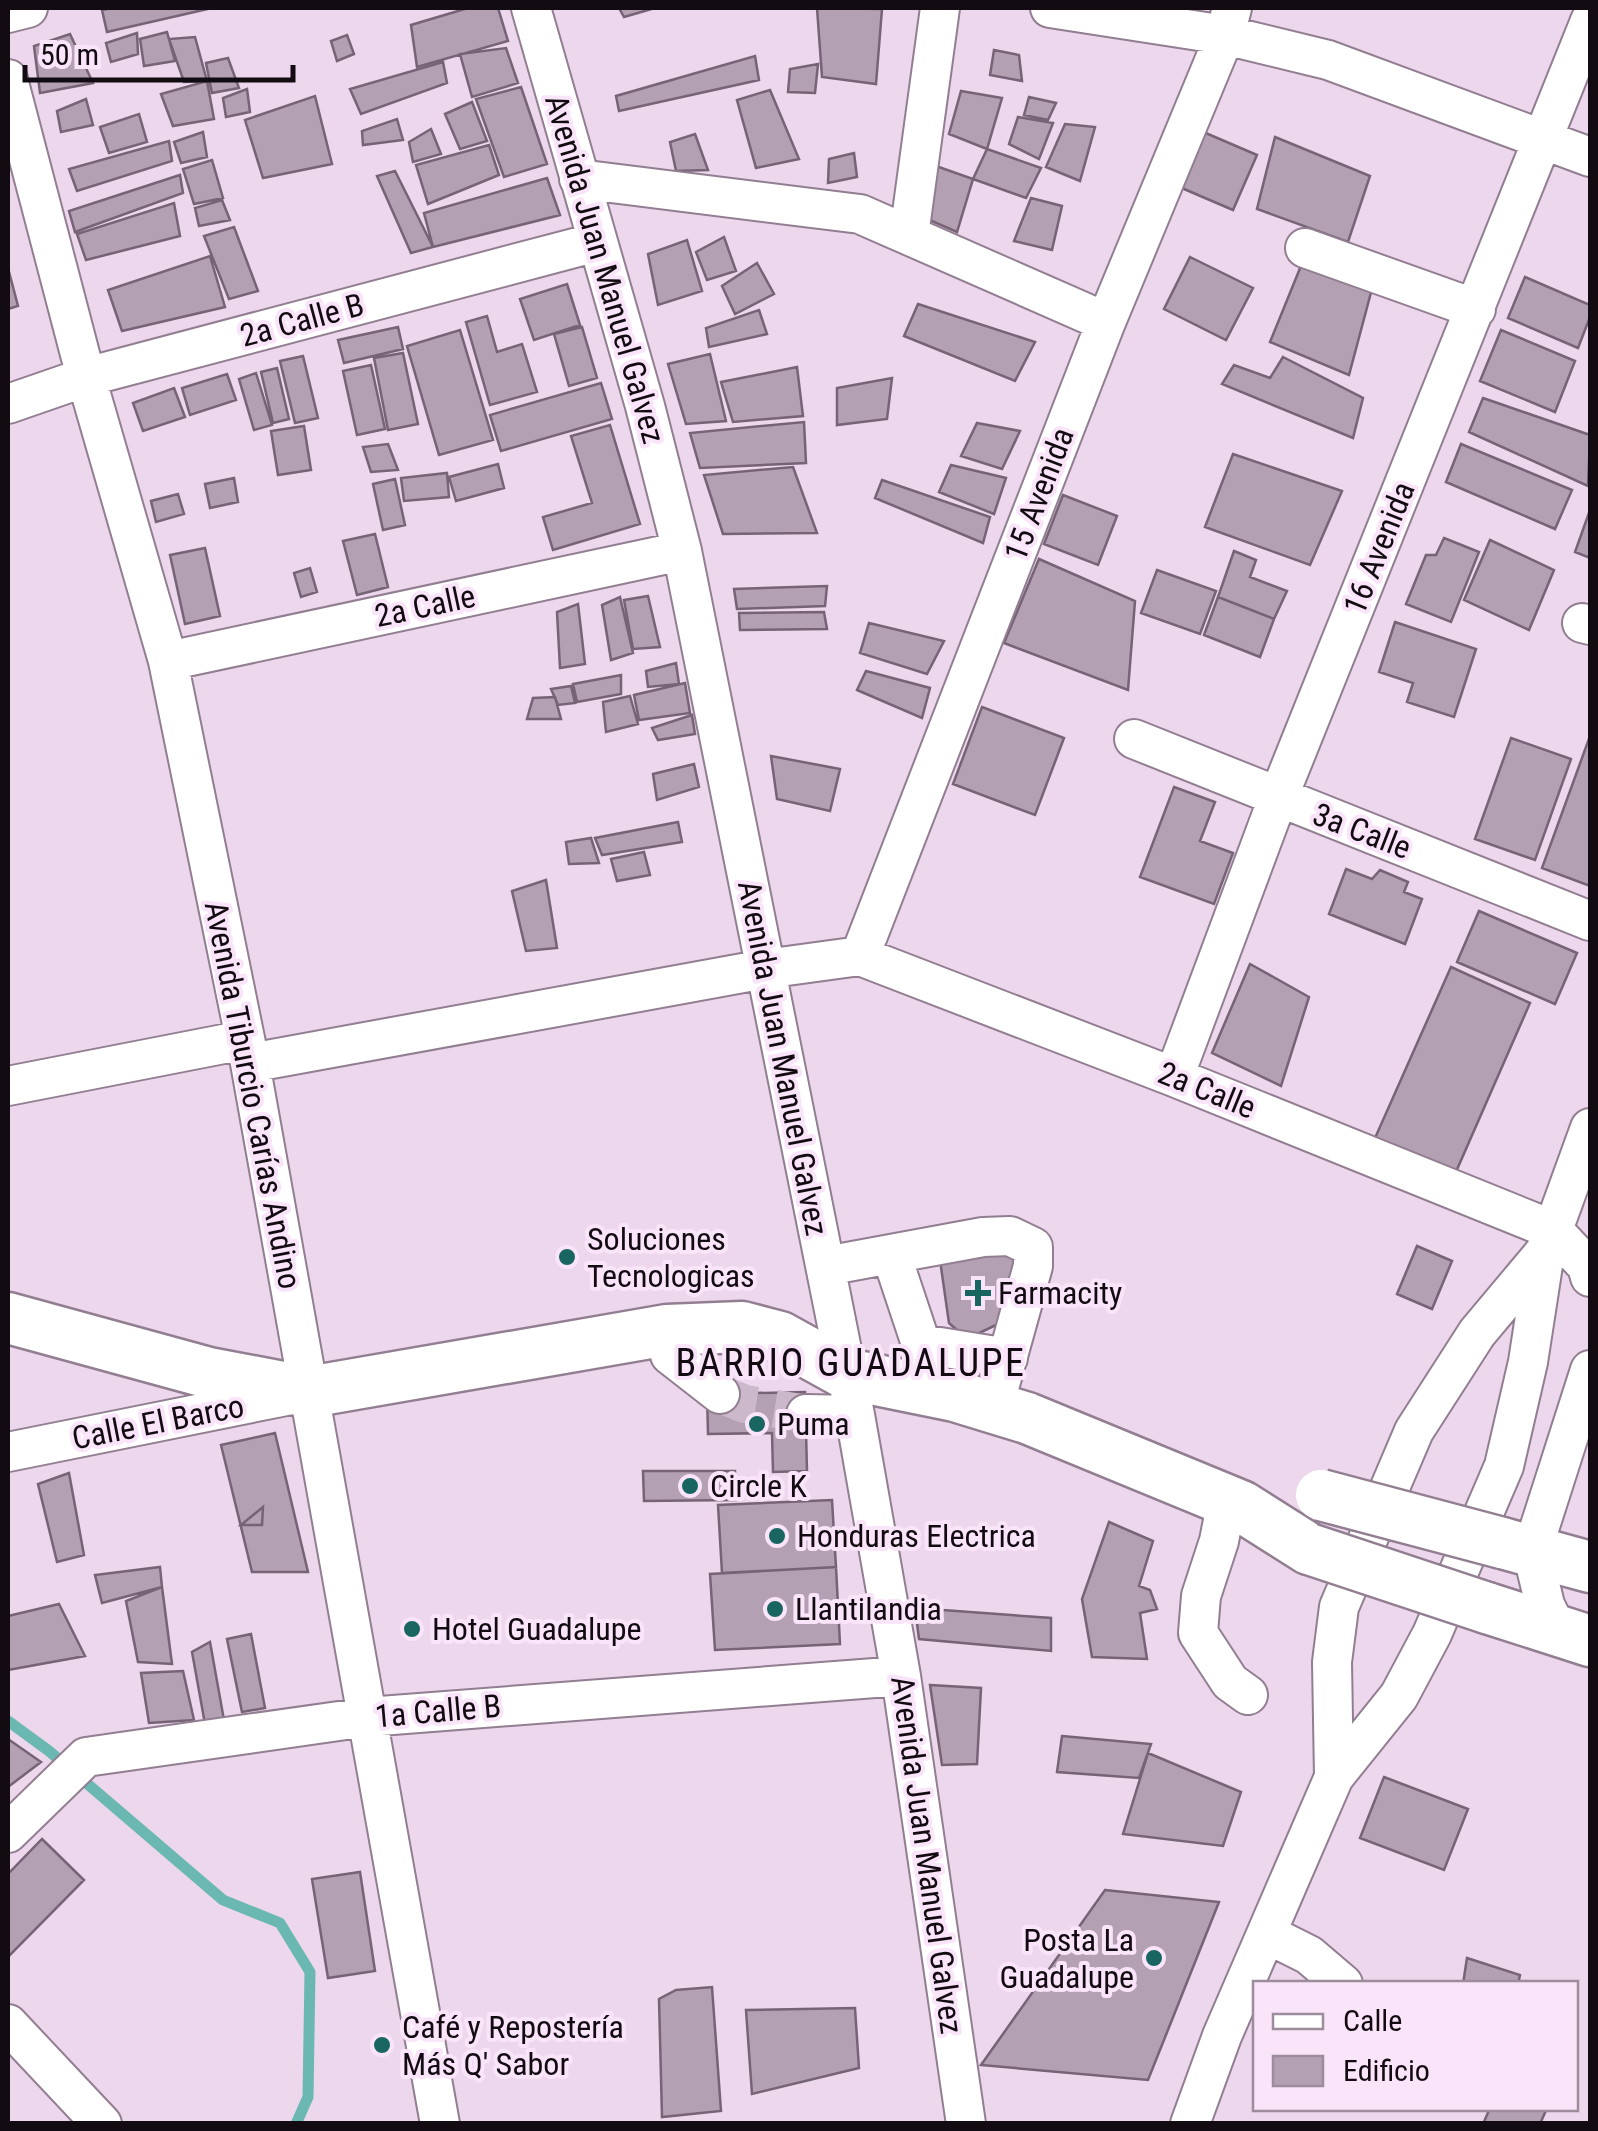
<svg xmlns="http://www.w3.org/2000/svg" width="1598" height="2131" viewBox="0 0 1598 2131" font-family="'Roboto Condensed',sans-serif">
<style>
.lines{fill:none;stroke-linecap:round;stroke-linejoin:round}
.stream{stroke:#6ab8b1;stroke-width:11}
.building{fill:#b4a0b3;stroke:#766375;stroke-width:2.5}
.minor-tunnel{stroke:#ccb8cb;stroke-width:38;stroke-dasharray:38 19;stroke-linecap:butt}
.minor-casing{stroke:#927e91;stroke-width:42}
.major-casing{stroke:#927e91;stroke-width:55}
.minor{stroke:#fff;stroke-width:38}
.major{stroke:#fff;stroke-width:50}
.major-bridge-casing{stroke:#927e91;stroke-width:55;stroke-linecap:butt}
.major-bridge{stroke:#fff;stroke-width:50}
.poi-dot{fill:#186561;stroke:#fae4f9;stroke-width:4}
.labels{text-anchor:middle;stroke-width:8;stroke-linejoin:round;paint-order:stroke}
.street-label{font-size:32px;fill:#120b11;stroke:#fae4f9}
.poi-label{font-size:32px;fill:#120b11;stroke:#fae4f9;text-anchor:start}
.quarter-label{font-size:38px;letter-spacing:2.5px;fill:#120b11;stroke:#fae4f9}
</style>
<rect width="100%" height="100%" fill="#edd7ec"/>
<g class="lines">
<path class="stream" d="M8 1721 49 1751 223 1900 280 1923 310 1972 308 2097 296 2124"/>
</g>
<path class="building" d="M112 8H212L107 32 102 10Z
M468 8H498L508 41 417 67 411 25Z
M619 8H655L624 17Z
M817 8 882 9 876 84 822 77Z
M167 32 175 61 144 66 140 39Z
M137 33 138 54 111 62 106 43Z
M70 34 93 83 40 93 34 46Z
M347 35 354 54 337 61 331 41Z
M195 37 207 81 184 82 169 39Z
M506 48 518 83 472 97 460 54Z
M994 50 1019 55 1022 81 990 75Z
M755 56 759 80 619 111 616 96Z
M228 58 239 88 212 93 206 63Z
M443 62 447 83 361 114 350 89Z
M818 64 815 93 788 92 790 69Z
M207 81 214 119 173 126 161 94Z
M521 87 547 164 504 177 476 99Z
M247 89 250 112 226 117 223 98Z
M770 90 799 159 756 168 737 100Z
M961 91 1002 98 987 149 949 134Z
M315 96 332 164 263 178 245 120Z
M1029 97 1056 103 1048 120 1024 115Z
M86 99 93 125 61 132 57 111Z
M472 102 487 141 460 149 445 114Z
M139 114 147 142 109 153 100 127Z
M1018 117 1053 123 1039 159 1009 144Z
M397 119 403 140 363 145 362 131Z
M1065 124 1095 127 1080 181 1046 167Z
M431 129 441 154 413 162 409 142Z
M1201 131 1257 155 1233 210 1177 186Z
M203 132 207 157 181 163 174 142Z
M695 134 708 170 676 171 670 142Z
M1275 137 1370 176 1348 242 1257 209Z
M169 141 172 161 77 191 69 169Z
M489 145 499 175 428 204 416 165Z
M987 149 1041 168 1026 198 973 179Z
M854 153 857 177 828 183 829 159Z
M212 160 223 198 194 204 183 169Z
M936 166 973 179 957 232 918 215Z
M395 171 433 247 411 253 377 176Z
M180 175 183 193 75 232 69 211Z
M547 178 560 215 433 247 424 213Z
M1031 198 1062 206 1052 250 1014 241Z
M222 200 230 220 199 226 195 208Z
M174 203 180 236 86 260 77 234Z
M234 227 258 291 229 299 204 236Z
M724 237 736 271 707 280 696 252Z
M687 240 702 291 658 305 648 254Z
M210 256 225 307 122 331 108 290Z
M1305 256 1373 285 1349 375 1270 342Z
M1190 257 1253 288 1226 340 1164 309Z
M757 263 774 294 735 314 722 286Z
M8 268 18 306 8 309Z
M1525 277 1590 305V317L1578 348 1508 318Z
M567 284 580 325 534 340 520 299Z
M918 304 1035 342 1015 381 904 336Z
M759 310 767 334 709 347 706 328Z
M487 316 497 352 522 344 537 392 490 405 466 322Z
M398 327 403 349 344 363 338 340Z
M582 327 597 378 569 386 554 334Z
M460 330 493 440 439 455 407 346Z
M1501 330 1575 361 1555 412 1480 381Z
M403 353 418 424 388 430 374 358Z
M710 354 726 421 686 424 668 364Z
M303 356 318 418 295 423 280 361Z
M1283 357 1363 398 1353 438 1222 384 1234 365 1270 378Z
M371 365 385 429 357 435 343 371Z
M797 367 803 416 733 422 721 382Z
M277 368 289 419 273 423 261 372Z
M256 373 272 425 254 430 239 379Z
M227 374 236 400 190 415 182 388Z
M892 378 887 419 837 425V388Z
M601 383 612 419 501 451 490 415Z
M174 388 185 417 143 431 133 403Z
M1483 398 1590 435 1588 486 1469 432Z
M804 422 806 463 700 468 690 433Z
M977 423 1020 431 1002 469 961 456Z
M610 425 640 524 553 550 543 517 592 503 571 436Z
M304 426 311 470 278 475 271 431Z
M388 444 398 470 371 472 363 447Z
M1461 444 1572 490 1555 529 1446 482Z
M1233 454 1342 491 1310 565 1205 527Z
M498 464 504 488 456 501 449 477Z
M951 465 1006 478 994 514 939 492Z
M793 467 817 533 723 534 704 475Z
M447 473 449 497 404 501 401 478Z
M234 478 238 502 210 508 205 484Z
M395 479 405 525 383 530 373 484Z
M882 480 990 517 983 543 875 498Z
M178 494 184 514 156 522 151 501Z
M1063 495 1117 516 1098 565 1044 544Z
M1590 510V558L1575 552Z
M375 534 388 587 357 595 343 541Z
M1444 538 1479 552 1451 622 1406 604 1426 555H1436Z
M1490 540 1554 570 1529 630 1464 600Z
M205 548 220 616 185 624 170 555Z
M1234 551 1256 560 1250 577 1287 591 1274 619 1218 597Z
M1039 559 1135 601 1128 690 1004 643Z
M310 568 317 592 301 597 294 573Z
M1157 570 1216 591 1200 634 1141 613Z
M827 586 825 606 737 609 734 589Z
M648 596 660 647 633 649 624 600Z
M620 597 633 653 611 660 602 605Z
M1218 597 1274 619 1260 657 1204 635Z
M578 604 585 664 560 668 557 612Z
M824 612 827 629 740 630 739 613Z
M1395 622 1476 649 1454 717 1407 702 1413 683 1379 672Z
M869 623 944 641 927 674 860 653Z
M676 663 679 684 648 687 646 671Z
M866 671 930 688 922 718 857 690Z
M621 675V694L577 702 573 684Z
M685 683 690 713 639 720 634 695Z
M571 686 575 703 558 705 551 689Z
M630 696 638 724 606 732 603 702Z
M555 697 561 719H527L533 698Z
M982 707 1064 738 1035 815 953 784Z
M692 715 695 734 658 740 652 728Z
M1590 736V886L1542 868Z
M1511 738 1571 759 1535 860 1475 839Z
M771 756 840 769 830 811 777 799Z
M694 764 699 787 657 800 653 774Z
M1174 787 1215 802 1200 841 1233 853 1214 904 1140 877Z
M678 822 682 842 602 855 595 838Z
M591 838 599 863 569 864 566 842Z
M644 852 650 875 617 881 611 859Z
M1346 869 1372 879 1380 870 1408 882 1404 892 1422 899 1405 944 1329 914Z
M546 880 557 948 526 951 512 891Z
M1479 911 1577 953 1555 1004 1457 962Z
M1250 964 1309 997 1281 1086 1212 1053Z
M1451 967 1530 1003 1455 1174 1375 1138Z
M999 1244 1023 1263 998 1324 967 1339 949 1323 939 1253Z
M1417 1246 1452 1261 1432 1309 1397 1294Z
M805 1392 807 1471 773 1472 772 1433 708 1434 707 1394Z
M275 1433 308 1572H252L221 1445Z
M643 1471H735L736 1500 644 1501Z
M69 1473 84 1555 57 1562 38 1484Z
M832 1500 836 1567 722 1573 718 1505Z
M263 1507 262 1525H241Z
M1109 1522 1153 1541 1139 1586 1150 1590 1157 1609 1140 1613 1147 1659 1092 1657 1082 1599Z
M160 1567 162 1587 102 1603 95 1575Z
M836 1567 840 1644 715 1650 710 1574Z
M162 1587 172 1664 138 1662 126 1601Z
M59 1604 85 1656 8 1670V1616Z
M915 1608 1051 1618V1651L919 1639Z
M251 1634 265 1708 242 1712 227 1639Z
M210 1642 224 1720 205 1724 192 1652Z
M183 1671 194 1720 149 1723 141 1673Z
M930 1685 981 1688 977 1764 942 1765Z
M1062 1736 1151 1744 1139 1778 1057 1772Z
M8 1739 41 1762 8 1787Z
M1148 1753 1241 1792 1223 1846 1123 1834Z
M1384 1777 1468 1809 1444 1870 1360 1838Z
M42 1839 84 1880 8 1957V1874Z
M360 1872 375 1971 328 1978 312 1879Z
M1105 1890 1219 1902 1148 2080 981 2065Z
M1467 1958 1520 1975 1518 1984H1463Z
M712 1987 721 2111 662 2117 659 1999 676 1990Z
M855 2008 859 2068 752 2094 746 2010Z
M1490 2108H1547L1540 2124H1483Z"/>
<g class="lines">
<path class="minor-tunnel" d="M720 1394 745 1404 806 1414"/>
<defs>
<path id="minor" d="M531 8 645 406 682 551 855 1415 901 1676 966 2124
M1050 8 1225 35 1328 60 1590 157
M8 13 28 8
M8 79 86 377 168 661 250 1063 440 2124
M579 179 860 214 1106 322
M909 235 940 8
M1305 248 1476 309
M8 404 86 377 597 242
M1582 623 1590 625
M168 661 682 551
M1134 739 1590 921
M860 956 1106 322 1225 35 1232 8
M250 1063 765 969 860 956 1174 1077 1553 1230 1587 1266 1590 1277
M1174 1077 1278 798 1590 21
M8 1086 244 1040
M891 1254 921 1344 926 1390
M826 1266 983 1237 1010 1236 1033 1247V1266L994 1406
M667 1330 670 1355 720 1394
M921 1344 1008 1358
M806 1414 855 1415
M8 1452 291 1395
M1227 1500 1219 1541 1201 1596 1198 1633 1230 1682 1248 1695
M1557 1630 1545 1605 1532 1551 1590 1370
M1334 1777 1332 1662 1339 1607 1414 1431 1477 1333 1544 1253
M8 1833 86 1757 367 1717 901 1676
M1267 1934 1309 1955 1343 1984
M8 2024 102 2124
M1190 2124 1222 2036 1334 1777 1399 1696 1432 1634 1504 1466 1528 1362 1545 1252 1590 1128"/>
<path id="major" d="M8 1318 209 1373 309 1392 667 1330 742 1327 780 1337 847 1374 955 1396 1027 1418 1241 1506 1309 1549
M1502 1543 1590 1567
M1487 1608 1590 1641"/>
</defs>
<use href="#minor" class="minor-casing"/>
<use href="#major" class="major-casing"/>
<use href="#minor" class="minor"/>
<use href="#major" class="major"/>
<defs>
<path id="major-bridge" d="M1321 1495 1502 1543
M1309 1549 1487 1608"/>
</defs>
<use href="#major-bridge" class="major-bridge-casing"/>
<use href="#major-bridge" class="major-bridge"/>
</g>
<g class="poi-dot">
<circle cx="567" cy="1257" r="10"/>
<path d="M973 1278h10v10h10v10h-10v10h-10v-10h-10v-10h10z"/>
<circle cx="757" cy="1424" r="10"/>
<circle cx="690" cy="1486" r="10"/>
<circle cx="777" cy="1536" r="10"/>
<circle cx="775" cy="1609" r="10"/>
<circle cx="412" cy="1629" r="10"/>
<circle cx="1154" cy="1958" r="10"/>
<circle cx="382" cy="2045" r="10"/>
</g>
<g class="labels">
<g class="street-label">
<text transform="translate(605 269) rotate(74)" y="11">Avenida Juan Manuel Galvez</text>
<text transform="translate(302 320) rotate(-15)" y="11">2a Calle B</text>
<text transform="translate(1039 494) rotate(-69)" y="11">15 Avenida</text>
<text transform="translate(1379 548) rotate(-68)" y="11">16 Avenida</text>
<text transform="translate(425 606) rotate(-12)" y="11">2a Calle</text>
<text transform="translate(1362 831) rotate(21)" y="11">3a Calle</text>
<text transform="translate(783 1058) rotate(79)" y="11">Avenida Juan Manuel Galvez</text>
<text transform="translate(1207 1090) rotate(22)" y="11">2a Calle</text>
<text transform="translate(253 1095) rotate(79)" y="11">Avenida Tiburcio Carías Andino</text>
<text transform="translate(158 1422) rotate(-11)" y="11">Calle El Barco</text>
<text transform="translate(438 1711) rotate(-5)" y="11">1a Calle B</text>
<text transform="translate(927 1855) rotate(82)" y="11">Avenida Juan Manuel Galvez</text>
</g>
<g class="poi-label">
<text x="587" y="1250">Soluciones<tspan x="587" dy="37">Tecnologicas</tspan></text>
<text x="998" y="1304">Farmacity</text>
<text x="777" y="1435">Puma</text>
<text x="710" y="1497">Circle K</text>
<text x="797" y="1547">Honduras Electrica</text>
<text x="795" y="1620">Llantilandia</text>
<text x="432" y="1640">Hotel Guadalupe</text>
<text x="1134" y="1951" text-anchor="end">Posta La<tspan x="1134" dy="37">Guadalupe</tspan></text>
<text x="402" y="2038">Café y Repostería<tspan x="402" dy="37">Más Q' Sabor</tspan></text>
</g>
<g class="quarter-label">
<text x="851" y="1376">BARRIO GUADALUPE</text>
</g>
</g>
<rect width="1598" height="2131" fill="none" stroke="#120b11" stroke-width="20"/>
<rect x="1253" y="1981" width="325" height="130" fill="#fae4f9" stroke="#9d8d9c" stroke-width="2.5"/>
<rect x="1273" y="2014" width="50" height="15" fill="#ffffff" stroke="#9d8d9c" stroke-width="2.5"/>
<text x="1343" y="2031" font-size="30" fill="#120b11">Calle</text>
<rect x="1273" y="2056" width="50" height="30" fill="#b4a0b3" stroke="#9d8d9c" stroke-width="2.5"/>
<text x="1343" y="2081" font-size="30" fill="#120b11">Edificio</text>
<path d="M25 65v15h268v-15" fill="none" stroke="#120b11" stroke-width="5"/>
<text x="40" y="65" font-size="30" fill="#120b11" stroke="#fae4f9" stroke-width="8" paint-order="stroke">50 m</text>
</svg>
